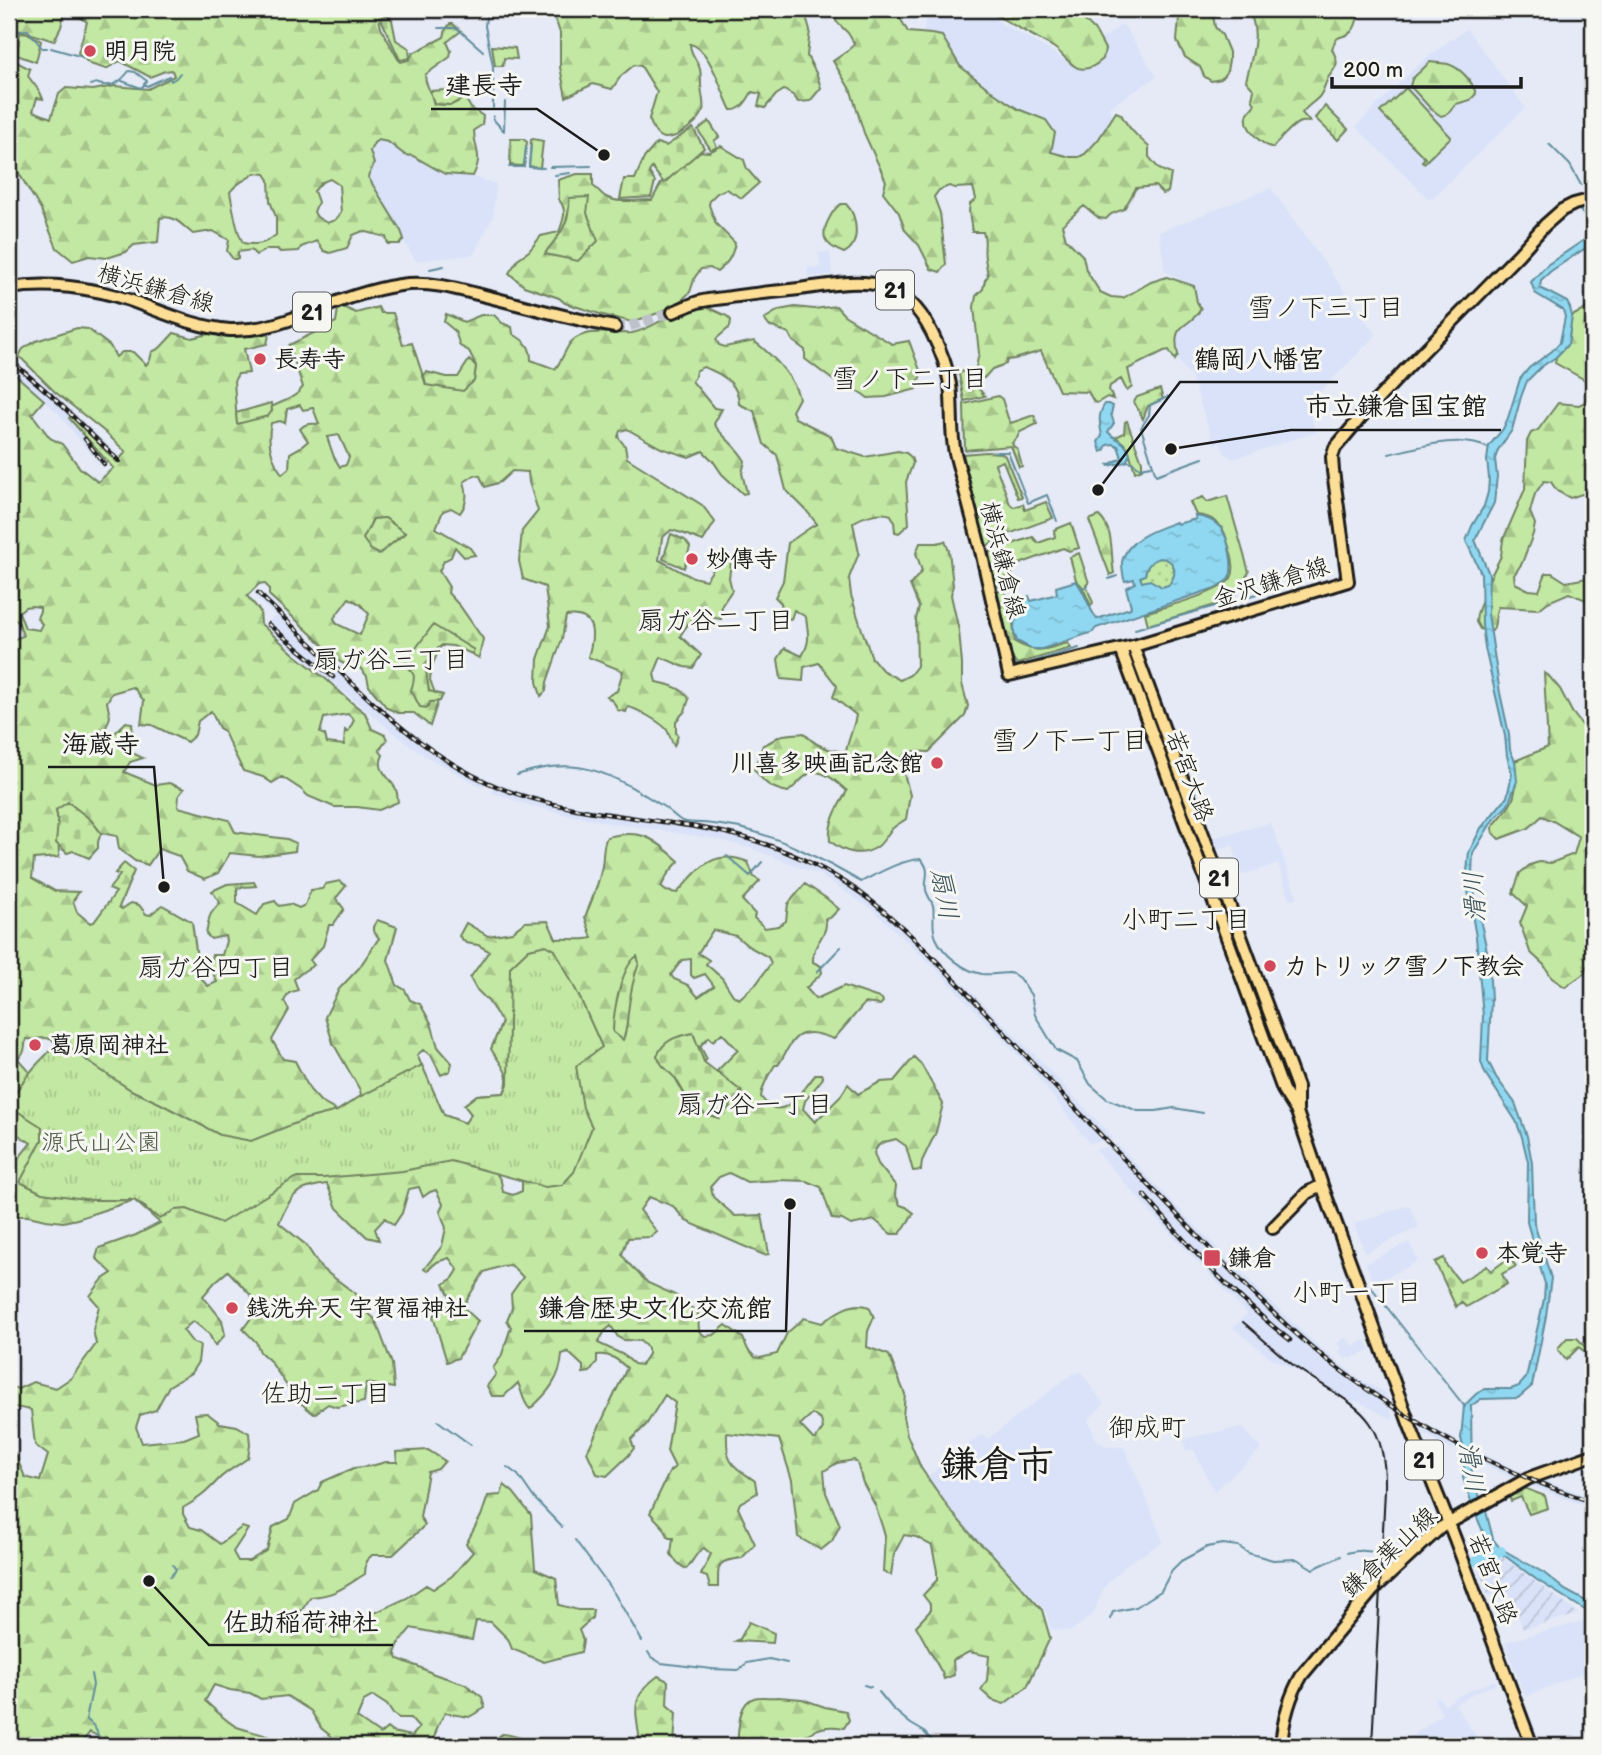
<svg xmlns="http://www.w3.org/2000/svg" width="1602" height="1755" viewBox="0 0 1602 1755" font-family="'Balsamiq Sans','Klee One',sans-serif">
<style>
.built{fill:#d9e2f8}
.industrial{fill:url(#industrial-furrows)}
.grass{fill:url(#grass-dots);stroke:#708260;stroke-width:2}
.forest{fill:url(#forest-firs);stroke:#708260;stroke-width:2;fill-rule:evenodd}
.cemetery{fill:url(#cemetery-stones);stroke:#708260;stroke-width:2}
.park{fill:url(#park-tufts);stroke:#708260;stroke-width:2}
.garden{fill:#c3e8a3;stroke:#708260;stroke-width:2}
.water{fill:url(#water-ripples);stroke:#628d9c;stroke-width:2;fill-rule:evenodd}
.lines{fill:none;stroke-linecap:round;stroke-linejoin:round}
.stream{stroke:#628d9c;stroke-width:2}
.river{stroke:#90d8f1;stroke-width:10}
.major-tunnel{stroke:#bdc1ca;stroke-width:10;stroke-dasharray:10 5;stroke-linecap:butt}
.major-casing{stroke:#1c1c1c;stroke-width:16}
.major{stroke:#fdde96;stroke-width:10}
.tram{stroke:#1c1c1c;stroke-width:2}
.rail-casing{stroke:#1c1c1c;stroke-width:4.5}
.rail{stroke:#f6f6f2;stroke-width:2;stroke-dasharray:5;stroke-linecap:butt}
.poi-dot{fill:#d1495b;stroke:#f6f6f2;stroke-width:2.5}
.labels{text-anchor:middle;stroke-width:6;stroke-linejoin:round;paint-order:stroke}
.shield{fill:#f6f6f2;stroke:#5d5d5c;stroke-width:2}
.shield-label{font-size:23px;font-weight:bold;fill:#1c1c1c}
.poi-label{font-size:24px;font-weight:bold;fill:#1c1c1c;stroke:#f6f6f2;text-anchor:start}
.street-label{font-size:24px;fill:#1c1c1c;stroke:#f6f6f2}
.park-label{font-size:24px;fill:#4e5944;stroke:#f6f6f2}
.neighbourhood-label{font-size:26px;fill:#1c1c1c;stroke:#f6f6f2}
.water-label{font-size:26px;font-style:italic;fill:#3f545c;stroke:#f6f6f2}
.town-label{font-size:38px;font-weight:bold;fill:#1c1c1c;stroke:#f6f6f2}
.leader{fill:none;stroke:#1c1c1c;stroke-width:2.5}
.callout-dot{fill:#1c1c1c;stroke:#f6f6f2;stroke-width:2.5}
.callout-label{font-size:26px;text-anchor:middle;font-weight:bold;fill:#1c1c1c;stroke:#f6f6f2;stroke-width:6;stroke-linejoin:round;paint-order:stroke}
</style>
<defs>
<pattern id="industrial-furrows" width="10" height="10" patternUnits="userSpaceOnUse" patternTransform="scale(1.75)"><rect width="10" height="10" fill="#d9e2f8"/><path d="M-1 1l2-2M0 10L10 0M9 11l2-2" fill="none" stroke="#bac1d4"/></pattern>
<pattern id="grass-dots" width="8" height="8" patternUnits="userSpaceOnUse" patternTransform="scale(1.75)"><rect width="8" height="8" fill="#c3e8a3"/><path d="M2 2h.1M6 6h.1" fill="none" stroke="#a7c68c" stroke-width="1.8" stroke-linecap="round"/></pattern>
<pattern id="forest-firs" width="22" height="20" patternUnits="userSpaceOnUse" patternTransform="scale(1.75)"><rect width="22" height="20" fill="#c3e8a3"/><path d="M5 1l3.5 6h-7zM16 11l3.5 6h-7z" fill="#a7c68c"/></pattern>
<pattern id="cemetery-stones" width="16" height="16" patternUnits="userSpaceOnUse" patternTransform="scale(1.75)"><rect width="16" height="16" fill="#c3e8a3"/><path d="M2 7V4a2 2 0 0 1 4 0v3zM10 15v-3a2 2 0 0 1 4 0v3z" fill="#a7c68c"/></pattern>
<pattern id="park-tufts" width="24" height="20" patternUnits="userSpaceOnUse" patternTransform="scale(1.75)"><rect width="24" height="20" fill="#c3e8a3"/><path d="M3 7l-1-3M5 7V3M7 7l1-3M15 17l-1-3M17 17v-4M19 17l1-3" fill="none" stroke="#a7c68c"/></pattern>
<pattern id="water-ripples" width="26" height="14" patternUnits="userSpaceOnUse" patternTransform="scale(1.75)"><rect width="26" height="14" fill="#90d8f1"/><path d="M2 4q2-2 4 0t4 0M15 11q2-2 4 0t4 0" fill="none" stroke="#7cb9ce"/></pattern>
</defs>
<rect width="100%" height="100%" fill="#e5eaf6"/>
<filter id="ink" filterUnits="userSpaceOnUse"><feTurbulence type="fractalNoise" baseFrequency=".0143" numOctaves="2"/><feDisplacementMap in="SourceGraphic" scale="14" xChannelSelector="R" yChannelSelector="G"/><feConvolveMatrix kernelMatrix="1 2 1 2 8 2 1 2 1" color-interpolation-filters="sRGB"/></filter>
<g filter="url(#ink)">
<path class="built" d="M938 9H978L991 15 1002 24 1056 54 1068 63 1123 24 1157 77 1109 107 1116 125 1082 167 1046 154 1027 118 971 79 956 59 923 36 925 22Z
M1467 29 1525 107 1524 109 1432 199H1429L1356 127 1378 104 1426 58Z
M376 125 463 170 467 175 496 184 493 217 473 255 416 261 366 178 374 164 371 151 361 141Z
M1271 188 1376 335 1307 405 1316 432 1233 459 1225 454 1220 442 1214 444 1192 379 1168 347 1170 338 1194 288 1165 271 1159 232Z
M830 252 832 275 808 277 807 268 821 267 819 253Z
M9 356 46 386 122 458 117 463 70 416V418L107 461 101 466 58 413 9 369Z
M260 591 348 676 406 730 448 759 489 780 482 787 427 757 399 737 297 653 265 626 275 616 255 596Z
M498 784 543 799 585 807 710 827 743 834 799 855 822 866 872 898 920 941 1041 1061 1113 1138 1090 1144 1031 1069 936 969 872 909 818 874 751 848 711 838 610 823 563 814 522 803 491 792Z
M1271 823 1297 897 1290 900 1278 864 1242 875 1233 845 1215 849 1212 838Z
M1117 1144 1175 1205 1271 1302 1309 1338 1357 1377 1386 1393 1393 1420 1355 1400 1354 1402 1367 1415 1375 1426H1370L1359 1412 1348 1402 1300 1372 1271 1358 1233 1328 1247 1314 1152 1214 1096 1150Z
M1409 1205 1419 1227 1365 1253 1354 1224Z
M1409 1242 1418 1261 1373 1284 1366 1263Z
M1344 1338 1347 1339 1353 1346 1366 1340 1370 1350 1349 1359 1348 1357 1345 1359 1339 1351 1342 1349 1337 1343Z
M1081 1372 1104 1404 1088 1420 1096 1439 1107 1447H1124L1145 1495 1163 1542 1128 1563 1104 1587 1094 1612 1087 1619 1071 1631 1051 1629 1047 1614 1040 1604 998 1559 976 1539 950 1510 927 1477 982 1434 988 1439 1072 1374Z
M1421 1422 1457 1440 1452 1450 1425 1434Z
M1242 1427 1261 1449 1214 1491 1194 1450H1186L1184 1439Z
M1373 1431H1377L1381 1439 1385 1453 1387 1468 1383 1573 1379 1577 1384 1468 1380 1445Z
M1481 1453 1508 1466 1528 1475 1518 1481 1477 1461Z
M1537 1478 1593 1498V1509L1525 1484Z
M1382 1589 1374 1742 1370 1745 1378 1593Z
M1589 1618 1593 1622V1675L1584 1672 1525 1697 1505 1642 1581 1622Z
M1495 1680 1496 1684 1475 1693 1455 1704 1482 1746H1399L1442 1714 1434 1700 1437 1696 1445 1705 1456 1697Z"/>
<path class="industrial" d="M1500 1555 1529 1577 1579 1614 1523 1629 1516 1608 1508 1591 1488 1596 1476 1562Z"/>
<path class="grass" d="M1160 558C1171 558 1174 564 1175 574L1169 585 1162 587 1141 582 1140 577 1145 575C1146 566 1152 560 1160 558Z"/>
<path class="forest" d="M9 9H421L418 13C405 8 391 11 379 18L381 28 398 59 401 62 409 60 413 53 444 37 446 29 450 24H453L461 31 447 42 451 51 450 57 425 75C425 83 427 85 430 91 432 95 433 100 434 104L451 105 465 98 471 108 483 116 482 125 474 130C474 151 484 154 473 176L445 174 413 156 405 155 388 142 378 140 374 143 370 151 374 164 368 177 401 231 404 239 400 244H388L386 237 363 231 353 235 347 248 330 253 324 251 317 241 301 247 299 251 280 252 277 249H267L256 255 251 250 238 252V259H233L227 251 229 240 213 231 193 234C181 225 175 214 160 218L158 242 134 245 126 252 107 258 89 256 73 261 57 248 41 210 20 175 13 157H9V60H13L30 69 28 76 40 92 43 99 37 98 33 111 51 118 59 94 66 88 93 90 115 86 148 89 174 76 172 70 165 71 150 77 120 61 106 69 90 64 78 53 87 22C81 17 72 12 64 14L61 27 54 41 29 33 9 29ZM255 173 265 174 269 180 270 201 276 217V235C270 240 263 244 255 244 253 244 246 244 244 243 237 238 232 202 230 192 239 180 244 182 255 173ZM330 179 339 185 341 213 335 220 327 223 317 217 314 212 318 202 314 191 322 182Z
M552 9H804L810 30 807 56 817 75 821 88 810 101 798 102 794 96 784 90 776 95 765 108 758 106 761 94 752 92C747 100 742 111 731 110 722 94 710 47 690 44 690 54 697 59 700 69 701 74 701 81 701 86 703 107 709 111 691 126 684 131 676 138 666 138 655 138 653 127 649 119L657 92 641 66 634 65 621 76 612 89 593 84 566 97 560 67V33Z
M835 9H895L908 32 931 34 942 36 960 66 994 93 1018 109 1046 120 1055 133 1051 152 1070 157H1079L1085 154 1098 140 1116 112 1121 114C1127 127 1138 137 1149 147V157L1159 169 1171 174 1168 192 1163 194 1155 186 1136 188 1124 209 1111 214 1106 219 1099 218 1084 206 1062 225 1066 239 1083 256 1086 270 1100 292 1111 297 1123 298 1151 282 1167 277 1194 286 1197 302 1201 309C1187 331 1171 321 1178 355L1175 360 1169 350 1164 351 1128 369 1132 387 1127 391 1121 379 1110 386 1109 390 1113 399 1107 397 1097 403 1094 402 1088 392 1059 391 1041 351 1015 359 1007 360 1006 364 992 369 984 378 977 376 975 372 979 353 974 307 976 296 983 289 985 280 988 276C987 270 986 264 985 258 983 248 987 241 983 232H972L969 212 970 204 976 199 973 187 955 188 949 186 939 190 934 197 940 213 946 264 940 272 931 269 919 245 905 230 899 213 883 192 886 181 864 133 851 91 833 61 849 50 854 43 848 33 836 21Z
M985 9H1066L1082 18 1096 32 1105 49 1103 59C1096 65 1088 71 1078 68 1068 64 1062 52 1053 47 1031 34 1007 22 985 9Z
M1171 9H1185L1186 11 1189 9H1212L1215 27 1222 35 1229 52V60L1227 71 1221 79 1211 81 1204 76 1200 67 1185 57 1177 41 1179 18Z
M1246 9H1360C1358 15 1357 26 1352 31 1343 41 1338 30 1332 49 1340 65 1337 65 1328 78 1324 85 1324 92 1318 98 1313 103 1307 106 1302 113L1310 122C1306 122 1302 121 1298 123 1292 126 1277 142 1273 148 1261 144 1242 128 1248 113 1250 110 1253 107 1255 104L1252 99 1254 90 1246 81C1251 60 1263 27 1246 9Z
M1430 62C1436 63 1443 63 1448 64 1461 68 1473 82 1476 94L1470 100 1456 104 1448 114 1441 116 1431 109 1410 86 1412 79Z
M721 146 744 160 747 169 759 183 742 198 726 189 717 193 710 200 709 205 716 224 735 243C732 257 728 263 717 272L710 268 701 269 695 277 690 292 680 302 661 312 632 322 603 315 565 303 559 298 524 286 509 273 519 258 529 251 541 236 559 232C563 221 568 210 559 200L558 180 577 174H593V186C598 189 602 195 606 197 619 204 638 200 652 200L663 180 698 151 709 152Z
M841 204H846C858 216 861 245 844 253 824 245 819 236 830 217 833 211 835 208 841 204Z
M1593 302V496L1582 494 1570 498 1557 491 1551 482 1544 481 1535 494 1530 512 1535 524 1533 534 1522 563 1514 575 1515 583 1529 590 1539 591 1546 573H1552L1566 582 1593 577V602H1591L1569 593 1548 602 1539 609 1498 607C1494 615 1497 624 1492 631L1480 629 1476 622 1477 614 1488 582 1501 556 1503 540 1525 489 1527 441 1531 433 1538 430 1558 403 1579 405 1587 401 1592 389 1585 380 1555 363 1556 357 1568 344 1572 316 1590 307Z
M704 306 727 316 731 320 730 327 716 339 719 345 725 347 754 341C772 355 793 374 799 398L792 411 795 418 831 436 836 448 865 457 898 451 906 453 911 457 913 463 906 482 909 524 899 533 895 532 894 521 891 515C881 511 862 516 853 523L859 553 849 578 851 595 861 627 872 658 882 670 900 680 910 675 917 666 916 619 919 607 910 585 922 571 916 553 920 543H937L945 541 949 551 953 585 951 595 959 631 962 664V684L968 706 965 716 929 752 909 751 900 759 910 795 906 819C902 822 896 825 892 829 887 834 883 843 877 847 861 858 843 852 830 841 828 822 838 807 847 791 834 780 831 775 813 771 803 776 797 785 788 792 770 788 765 784 754 769L763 745C770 743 774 739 780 736 784 734 797 734 804 733 815 746 829 751 846 752 848 739 854 728 856 715L833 697 837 686 819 663 804 667 803 681 781 679 778 659 785 648 802 656C811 641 808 634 806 617L794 610 791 619 782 617 781 603 775 597 783 581 788 543 811 527 817 524 805 509 786 490 777 455 764 444 754 411 739 404C739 383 721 373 703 367L696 371 695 377 692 381 714 408 722 409 714 424C723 438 737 446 745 461L742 473 747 493 743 494 722 474 713 461 703 451 689 457 661 448 627 429 620 431 618 437 625 446 627 458 702 505 715 522 703 541 682 533 671 530 662 538 659 560C676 568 688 578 706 580L719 560 723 557 729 560 731 563 729 578 732 590 722 605 721 619C696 615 694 613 680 636L701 655 693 668 684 667 661 657 654 674 656 682C668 684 684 688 689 699L685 711 676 721V733L678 736 674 746C671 741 670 735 667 730 662 723 636 708 628 707L626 712 617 710 615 704 607 696 617 691 623 671 588 657C595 634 596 612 566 616L562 639 547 682 546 691 541 696 537 682 538 659 550 626 545 587 523 579 519 561 522 531 538 511 529 482 528 472 512 471 500 482 485 487 480 476 475 475 464 482C468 493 467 504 460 513L451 508 443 511 436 528 470 548 475 555 464 557 455 547 451 557 444 561 439 571 449 587 448 593 460 606 483 639 479 658 451 642 440 647 432 666 430 680 438 701 430 726 414 713H398L387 708 369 686 367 676 353 660 346 665 333 658 322 644 269 595V588L264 583 259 584 247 596 260 611 261 624 294 654 327 680 351 702 365 713 372 729 385 735 387 740 379 750 383 755C375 771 391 777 396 790 398 794 397 798 398 802L379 810 357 807H334L308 796 302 790 282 777 272 783 263 777 243 771C237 757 229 745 224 731L219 728 211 711 198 721 195 735 187 742 152 725 141 724 144 701 133 687 112 693 107 702 110 717 105 730 112 736 126 722 132 723 133 735 126 743 124 749 143 758 130 762 124 772 156 785 169 783 184 789 179 795 178 807 229 820 235 832 287 839 296 843 295 851 259 856 230 853 218 873 205 879 187 871 179 856 159 849 148 865 135 861 119 849 117 836 101 833 91 820 56 810 58 821 59 857 34 859 32 878 55 891 79 892 73 901 77 912 90 923 94 922 116 892 109 889 120 875 115 873 124 863 134 871 119 907 122 909 131 903 139 905 146 914 150 915 162 905 192 922 196 950 197 972 204 982 208 986 217 982 209 964 212 955H222L226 941 225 936 211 939 206 934C210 918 206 917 220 903L212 891 227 884 254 882 256 886 242 887 237 889V903L257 915 264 904 275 901 279 906 290 904 299 908 305 905 311 890 322 889 326 884 340 881 346 886 336 898 344 909 333 925H329L323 946 310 960 314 965 304 971 294 979 298 990 289 993 284 1001 289 1010 272 1040 283 1059 295 1061 310 1090 321 1102 337 1111 361 1096 360 1090 333 1043 325 1017 339 989 359 968 379 938 373 931V927L377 920 397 927 388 960 397 985 405 990 410 1000 420 1004 431 1023 438 1047 452 1063 450 1071 441 1075 431 1055 423 1050 417 1055 444 1115 465 1123 471 1114 464 1105 477 1095 504 1093C513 1074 501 1066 491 1049L502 1022 488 1001 476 989 470 978 489 951 478 945 466 943 459 936 466 923 488 936 512 932 525 922 548 921 556 939C568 938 581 941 592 938L585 917C592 900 599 884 602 866 604 855 602 846 607 837 643 828 654 839 679 861L667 875 661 887 666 891 677 893C699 869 712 848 748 862L754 877 760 881 742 900 755 914 754 918 765 928 778 926 786 921 788 904 805 884 826 898 839 909 830 918 825 919C830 935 812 941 813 962L821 966 822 973 806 988 816 999 844 986 882 999 883 1002 880 1005 865 1003 834 1039C818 1033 800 1027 790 1045 785 1052 783 1059 778 1065H775C769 1074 762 1086 761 1097 782 1127 802 1091 816 1074H821L823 1078 805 1101 803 1109 815 1122 840 1097 848 1084 858 1094 880 1082 894 1081 914 1057 921 1064 943 1104 936 1132 922 1161 921 1170 913 1171 906 1146 896 1139C884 1143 880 1140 874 1153L878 1164 896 1186 895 1194 900 1205 906 1207 914 1213 900 1234H891L875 1220 851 1225 842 1220 832 1219 821 1187 806 1181 780 1180 747 1182 729 1173 719 1177 711 1186 713 1197 735 1216 762 1215 769 1254 764 1255 686 1221 673 1206 649 1197 640 1210 657 1232 651 1237 628 1238 622 1254 628 1263 648 1283 675 1295 698 1313 699 1331 705 1336 714 1335 726 1325 743 1338 748 1350 755 1357 760 1358 777 1354 787 1333 804 1318 822 1323C835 1313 853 1300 869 1307L874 1317 868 1331 867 1347 889 1355 905 1394 903 1417 907 1435 921 1468 950 1510 974 1538 993 1555 1042 1610 1050 1638 1027 1687 1004 1704 992 1700 981 1690 987 1680 989 1656 969 1652 953 1660 954 1675 944 1679 942 1673 916 1626 930 1611V1604L923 1595 937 1580V1571L932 1546 916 1537 904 1535 894 1554 891 1575 883 1572 885 1535 875 1505 863 1483 857 1463 854 1460 837 1463 824 1471 826 1493 840 1525 832 1541 821 1550 798 1537 792 1480 779 1439 727 1433C726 1464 731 1464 755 1481L757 1493 740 1503 738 1508 755 1544 742 1558C717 1561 718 1563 718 1587H710L707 1577 701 1575 711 1554 704 1548C695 1553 693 1562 686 1569 679 1565 675 1561 671 1554L673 1538H669L664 1528 650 1513 670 1471 675 1467 667 1451 675 1403 665 1395 646 1425 631 1440 634 1448 628 1456 607 1476 597 1474 587 1452 627 1368C618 1360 610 1353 597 1355V1362L590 1372 583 1373V1366L568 1352 562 1354C561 1378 547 1394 530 1409 523 1403 522 1391 518 1383L504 1396H492L487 1386 496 1374 493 1368 501 1357 511 1327 507 1320 512 1308 511 1294 523 1277 511 1265 502 1266 484 1272 466 1301 464 1308 478 1321 458 1358 447 1362 433 1316 453 1303 444 1284 453 1278 458 1270 449 1258 437 1262 427 1271 424 1269 442 1246 446 1228 440 1211 443 1204 436 1190 430 1192 423 1197 419 1187 409 1189 402 1213 394 1225 385 1218 375 1229 379 1240 367 1237 337 1208 327 1184C296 1188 291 1194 279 1223L306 1245 321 1268 356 1294 362 1308 375 1319 392 1364 394 1388 366 1383 364 1402 337 1407 328 1404 314 1414 296 1399 270 1361 260 1352 256 1342 243 1329 254 1314 259 1304 228 1271 215 1282 203 1296 222 1320 225 1335 215 1346 209 1334 193 1321 183 1330 193 1343 200 1345 198 1362 191 1373 169 1386 156 1410 140 1415 136 1427 142 1443 184 1439 199 1433 195 1414 207 1413 220 1423 237 1426 249 1433 250 1445 248 1458C239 1465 227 1471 219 1479 207 1492 199 1499 183 1508V1514L190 1527 201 1530 220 1544 242 1527 248 1529 233 1552 238 1561H249L267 1550 273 1527 289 1519 295 1504 318 1490 322 1482 354 1468 371 1466 386 1462H397L396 1452 428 1450 445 1461 438 1469 428 1472 420 1517 425 1525 393 1555H372L366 1561 365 1574C344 1587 337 1595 311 1597L294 1621 307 1626 353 1623 407 1598 426 1585 433 1589 452 1576 473 1552 466 1544 481 1516 488 1496 501 1495 504 1485 513 1492 531 1515 535 1569 556 1578 559 1605 578 1610H593L592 1618 579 1630 583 1640 581 1652 544 1662 512 1649 508 1639 491 1622 476 1621 472 1640 411 1628 400 1641 395 1653 398 1659 419 1667 434 1674 465 1684 482 1697 485 1708 469 1717 445 1713C440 1721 435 1730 434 1740L456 1746 342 1745 321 1728 311 1711 287 1696 261 1699 250 1693 230 1690 214 1685 205 1701C215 1709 226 1722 237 1727 254 1733 272 1735 286 1746H99V1737L90 1732 79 1746H9V1449L15 1454 25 1477 40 1481 48 1455 35 1445 31 1410 9 1406V1386L18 1389 33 1382 56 1388 71 1378 96 1344 93 1330 99 1306 90 1296 103 1279 112 1273 96 1258 99 1248 136 1235 160 1223 134 1200 77 1219 63 1222 46 1220 28 1216H9V1170L31 1143 9 1129V1121L20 1108 76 1059C68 1053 55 1038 45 1038 38 1038 34 1040 26 1039L24 1051 18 1059 28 1070 34 1081 21 1100 9 1099V641L23 636 19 623 15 619 9 620V369L44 400 32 414 50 438 62 444 80 468 98 482 113 468 69 418 71 416 117 462 126 452 105 432 55 392 19 356 23 349 36 341 77 328 88 329 110 346 116 357 122 352H133L146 365 150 360 152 352 160 348 174 333 192 338 209 334 230 333 269 335 267 344 244 349 249 373 238 374 234 381 237 423 272 411 271 407 289 399 298 393 303 387 289 345 336 322 338 309 343 307 356 313 378 307 381 313H393L403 345 412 343 426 385 474 381 476 366 469 351 460 346 455 331 444 322 446 314 464 322 481 315H494L502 323 512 327 513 334C525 341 531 346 531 360L555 369C562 361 567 345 572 341 588 327 613 335 632 333 644 331 656 323 667 318 680 314 692 310 704 306ZM300 405 303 410 313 408 319 424C311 424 306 422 300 429L308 441 301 447 290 453 289 468 282 474C271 459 267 441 271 423L280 421 285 423 287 409ZM339 435 349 457 346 465 340 467 334 457 327 437ZM385 518 405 533 378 554 370 525 372 520ZM349 598 360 604 369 614 360 635 337 624 334 618ZM32 606 40 607V611L37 618 42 624 39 630 25 628 19 612 25 607ZM348 714 354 720 348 732 345 730 344 745 327 743 325 735 320 733 324 718ZM713 930 736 936 748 946 768 957 771 963 757 983 739 999 733 995 722 978 706 964 709 960 698 953ZM691 959V975L694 978 705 974 714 986 698 997 688 985 674 979 671 975 682 960ZM693 1033 704 1062 707 1059 700 1046 709 1037 713 1041 722 1033 738 1050 717 1071 741 1092 687 1099 676 1079ZM494 1169 506 1171 522 1182V1191L513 1195 503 1192 501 1181ZM611 1326 618 1337 623 1340 640 1341 648 1348V1354L641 1365 634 1364 624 1355 598 1343 605 1331ZM812 1414 821 1420 823 1428 816 1439H813L800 1425ZM373 1696 387 1705 393 1714 399 1718H410L419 1728 412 1736 392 1732 387 1728 380 1734 357 1718 364 1701Z
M836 306 844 315 892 344 909 341 921 373 917 389 886 397 868 398 860 392 834 381 805 359V350L793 341 789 333 769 326 764 319 779 310 795 307 814 309Z
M963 371 985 396 964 401 959 374Z
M1160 389 1163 399 1148 406 1143 419 1134 402 1137 397Z
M998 396 1002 399 1008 418 1011 423 1034 415 1037 424 1020 432 1017 438 1012 443 1014 447 1017 448 1022 466 1019 467 1011 446 965 450 964 404Z
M1127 421 1142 462V469L1135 472 1128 447 1116 437 1124 433 1125 422Z
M986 452 1001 453 1005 456 1022 497 1018 498 1003 461 995 464 1010 504 1014 507 1023 504 1025 510 1046 502 1053 518 1003 536 998 535 997 538 986 547 963 454Z
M1099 516C1115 531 1110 553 1114 573L1110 575 1089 520Z
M1071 523 1079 548 1069 551 1063 548 1014 566 1012 575 1004 578V585L996 587 988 552 1033 537 1038 543 1055 537 1054 530Z
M1079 553 1089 583 1086 585 1093 603 1091 606 1082 586 1076 580 1070 557Z
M1003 590C1015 605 1012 624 1015 642 1039 655 1044 649 1068 643L1071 648 1017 664 1012 657 997 592Z
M1544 673 1548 675 1560 689 1572 712 1593 739V962L1586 967 1585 973 1565 987 1552 978 1544 965 1530 952 1520 923 1527 906 1513 893 1520 873 1530 865 1539 862 1551 863 1574 854 1579 837 1553 821 1542 816 1529 828 1499 839 1493 833 1492 828C1497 820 1505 813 1510 805 1518 792 1516 776 1515 761L1548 747Z
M749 1622 774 1633 773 1643 736 1641 740 1639Z
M658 1676 668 1681 667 1705 676 1713 674 1746H637L640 1742C636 1711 629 1697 658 1676Z
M778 1697 802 1699 825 1707 846 1711 849 1720 844 1728C824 1724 808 1730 796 1746H737C739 1732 737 1703 754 1698 761 1696 771 1698 778 1697Z
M502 1734C512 1734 521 1739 531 1741L534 1746H487Z"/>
<path class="cemetery" d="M388 15 392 20 396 40 409 48 410 58 400 60 381 19Z
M462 89 465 98 451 105 434 104 430 91Z
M709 121 719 137 714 141 717 147 711 150 698 130Z
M693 128 704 148 664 183 652 168 649 172 655 182 651 197 620 199 624 179H635L644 158 657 143 666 146Z
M589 197 587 213 598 241 578 261 545 254C549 247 552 244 556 239 566 227 570 213 569 198Z
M469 360 476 366 474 381 463 391 426 385 424 375 426 372 447 377H458Z
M271 403 272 411 268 416 237 424 236 413Z
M385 518 405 533 379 554 371 550 363 539 373 519Z
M671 534 685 540 690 547 684 568 663 559Z
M433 625 474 650 472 654 453 646 442 645 433 653 425 665 429 691 443 695 440 701 430 702 427 708 420 707 411 690C416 676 415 674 405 663Z
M68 802 91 820 101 833 98 842V848L89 858 73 851 67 853 56 843 58 821 56 810Z
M637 956 639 963C633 979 630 995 628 1012 627 1022 627 1030 623 1040L613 1032C613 1014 621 966 637 956Z
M693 1033 704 1062 741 1091 734 1102 719 1118 705 1114 687 1098 676 1079 662 1065 657 1056C664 1039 676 1037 693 1033Z
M1444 1258 1446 1265 1460 1282 1487 1266 1491 1271 1509 1258 1516 1266 1502 1274 1507 1284 1466 1307 1461 1302 1456 1307 1435 1262Z
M1567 1338H1577L1593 1355V1360L1579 1347 1566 1360 1558 1350V1348Z
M1521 1487 1545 1496 1548 1508 1529 1514 1521 1497 1511 1501 1508 1494Z"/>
<path class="park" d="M1325 106 1348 129 1338 140 1315 118Z
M546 945 555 950 580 998 602 1047 576 1066 583 1108 592 1127 574 1172 562 1185 545 1187 451 1161 403 1171 323 1178H295L221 1223 187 1209 175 1210 160 1219 150 1212 147 1211 146 1208 134 1200H92L42 1193 20 1182 42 1140V1127L14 1109 11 1100C26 1074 40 1060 62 1040L90 1063 131 1090 159 1103 220 1135 251 1141 306 1119 337 1111 361 1096 422 1065 444 1115 465 1123 471 1114 464 1105 477 1095 504 1093 508 1084 510 967 529 949Z"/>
<path class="garden" d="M20 33 29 34 41 41 36 62 17 55Z
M492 46 515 48 517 59 504 58 503 66H495Z
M1406 88 1451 137 1424 163 1422 161 1425 158 1380 112Z
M511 139H523L527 142 524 165 521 166 510 165Z
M533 139 543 141 540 168 529 166 531 140Z
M1227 496 1249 572 1232 600 1148 625 1145 613C1163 607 1222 593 1231 578 1237 568 1230 551 1227 540 1223 524 1212 516 1196 515L1190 502 1203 497 1207 502Z"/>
<path class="water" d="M1593 234V243L1551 271 1541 280 1540 288 1567 302 1570 308 1572 316 1568 344 1556 357 1541 367 1527 381 1521 397 1512 430 1498 450 1495 459 1497 476 1494 503 1475 540 1489 574 1488 614 1500 693 1509 734 1510 750 1515 761 1517 781 1508 805 1493 820 1473 853 1472 875 1475 896 1489 960 1491 1000 1488 1061 1496 1077 1515 1103 1527 1136 1532 1163 1534 1223 1551 1278 1546 1316 1532 1386 1518 1398 1481 1399 1471 1406 1472 1481 1485 1507 1493 1539 1500 1548 1544 1573 1565 1590 1593 1605V1615L1537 1580 1505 1556 1491 1550 1475 1513 1463 1478 1465 1456 1461 1438 1464 1406 1476 1394 1485 1389H1511L1519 1386 1526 1378 1544 1299 1545 1284 1527 1222 1528 1162 1522 1137 1516 1121 1485 1073 1481 1062 1483 1016 1476 937 1467 885V871L1469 852 1481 828 1507 797 1512 774 1507 756 1505 736 1485 648 1482 625 1481 573 1466 541 1472 526 1484 506 1488 492 1489 478 1487 460 1489 446 1503 429 1508 418 1520 379 1529 368 1552 351 1560 342 1565 317 1563 310 1535 293 1531 282 1547 265Z
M1105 404H1109L1113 406 1111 414 1114 423 1108 432C1119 443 1122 437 1130 454L1126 462 1109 466 1108 465 1122 458 1118 446 1113 444 1107 445 1104 451 1101 452 1098 442 1102 436C1100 424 1097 415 1105 404Z
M1195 516C1205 517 1214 520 1221 528 1228 538 1235 567 1229 578 1225 583 1220 585 1215 588L1096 628 1093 632 1042 649H1032L1017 641 1014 632 1015 606 1020 600 1029 596 1031 601 1057 594 1056 587 1076 581C1086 593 1088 608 1097 619L1130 608 1131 606 1126 588 1135 583 1134 579 1125 581 1124 579C1123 574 1122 567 1122 562 1127 538 1157 529 1176 522L1177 524 1196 519ZM1160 558C1176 559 1178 573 1169 585L1162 587 1150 580 1142 582 1140 577 1145 575C1146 566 1152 560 1160 558Z"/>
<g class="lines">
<path class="stream" d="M487 9 485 26 493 66V82
M439 28H457L483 51
M9 32 28 30 42 48H47
M51 48 83 57
M122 81 141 88 144 85
M493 84V108
M90 85C101 82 92 83 103 85 115 87 122 80 129 71L135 72 147 81 144 84 147 86 169 76 171 81 176 78 180 73
M493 116V119L503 130
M504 131 505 102
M1549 144 1570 165 1581 185
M531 146 529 167 544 168
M509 167H524L526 146
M550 167 591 166
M555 175 570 173
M1578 208 1593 226
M430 269 444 266
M956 394 957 427
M1168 397 1150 405 1149 415 1141 428 1156 475 1203 458
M995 452H1008L1028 503 1047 495 1057 521
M1389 454C1420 447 1458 434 1488 448
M1127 461 1132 462 1140 468 1151 466
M1109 579 1117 576
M1082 588 1088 586
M1135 629 1257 594
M1012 662 1016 666H1020L1079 648
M517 775C578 754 610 773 661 805 668 809 675 817 682 821 687 823 697 823 703 823 715 824 728 826 740 828 783 838 823 860 861 882 881 872 898 861 921 859 932 872 924 877 926 890 927 895 931 900 933 905 935 916 931 927 936 938 943 954 964 971 982 974 991 975 1000 973 1009 973L1013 974 1019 978 1031 995 1035 1015 1056 1050 1077 1061 1090 1084 1107 1099 1138 1111H1156L1174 1108 1203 1113
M727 856 750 876 762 862
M817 972 841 947
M1371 1287 1465 1407
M438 1421 471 1445
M507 1467 518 1475 534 1498 562 1527
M575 1540 614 1593 642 1641
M1347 1553C1357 1550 1369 1550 1379 1554
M170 1577 176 1570 173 1565
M1110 1619 1113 1612 1136 1607 1161 1591 1172 1570 1181 1561 1207 1547 1223 1544 1238 1546 1248 1553 1273 1560 1297 1559 1313 1569 1341 1556
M648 1652 651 1657 661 1663 712 1669 738 1670 747 1663 769 1659 787 1663
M91 1674 93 1685 86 1719C97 1727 98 1734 101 1746
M864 1685 871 1687
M879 1692 893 1709 911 1724 923 1731 935 1744"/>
<path class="river" d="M1476 1561 1501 1551"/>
<path class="major-tunnel" d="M615 327H628L673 312"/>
<defs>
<path id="major" d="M9 288C48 282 91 287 129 300 163 312 194 327 230 330 263 331 286 321 317 310 346 298 377 287 408 284 433 282 457 289 481 295 526 306 570 319 615 327
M673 312C681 309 689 305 698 302 706 300 715 299 724 298 749 294 774 292 799 289 859 281 900 270 932 333 940 349 947 366 950 384 953 407 950 431 955 453L981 551 1009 675 1137 645 1348 581 1333 471 1332 457 1335 448 1361 417 1406 369 1519 254 1545 225 1562 210 1574 204 1593 199
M1133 646 1297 1087V1111
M1121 649 1283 1090 1297 1112 1322 1185 1410 1426 1455 1539 1532 1746
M1273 1228 1307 1193 1322 1185
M1281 1746C1283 1721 1289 1697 1302 1675L1373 1590 1440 1528 1529 1478 1593 1455"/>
</defs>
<use href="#major" class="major-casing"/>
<use href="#major" class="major"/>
<path class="tram" d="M1243 1322C1261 1337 1278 1354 1297 1368 1353 1407 1387 1411 1385 1490L1372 1746"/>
<defs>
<path id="rail" d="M9 359 52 396 119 461
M85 439 104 464
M258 593C284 618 310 643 336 668 386 716 437 763 503 789 568 814 639 816 707 829 756 838 804 856 846 883 885 908 919 943 951 976 978 1004 1005 1033 1031 1061 1084 1118 1138 1174 1192 1230 1240 1280 1287 1331 1343 1372 1418 1428 1504 1474 1593 1502
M268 624 333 677
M1144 1195C1188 1246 1236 1298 1290 1340"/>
</defs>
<use href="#rail" class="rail-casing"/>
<use href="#rail" class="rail"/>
</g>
</g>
<g class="poi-dot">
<circle cx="90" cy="51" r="7"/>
<circle cx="260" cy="359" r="7"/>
<circle cx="692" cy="559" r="7"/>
<circle cx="937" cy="763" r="7"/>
<circle cx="1270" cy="966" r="7"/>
<circle cx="35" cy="1045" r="7"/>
<circle cx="1482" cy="1253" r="7"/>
<rect x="1203" y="1249" width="18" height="18" rx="3.5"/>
<circle cx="232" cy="1308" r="7"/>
</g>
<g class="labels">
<g class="shield">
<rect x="876" y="270.5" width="38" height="39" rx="5"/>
<rect x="293" y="292.5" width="38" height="39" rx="5"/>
<rect x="1200" y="858.5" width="38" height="39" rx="5"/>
<rect x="1405" y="1440.5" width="38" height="39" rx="5"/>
</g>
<g class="shield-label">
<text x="895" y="298">21</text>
<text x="312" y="320">21</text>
<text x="1219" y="886">21</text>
<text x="1424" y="1468">21</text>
</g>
<g class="poi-label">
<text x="104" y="59">明月院</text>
<text x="274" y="367">長寿寺</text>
<text x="706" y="567">妙傳寺</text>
<text x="923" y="771" text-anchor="end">川喜多映画記念館</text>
<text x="1284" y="974">カトリック雪ノ下教会</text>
<text x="49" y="1053">葛原岡神社</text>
<text x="1496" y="1261">本覚寺</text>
<text x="1228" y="1266">鎌倉</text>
<text x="246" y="1316">銭洗弁天 宇賀福神社</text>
</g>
<g class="street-label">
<text transform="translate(156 288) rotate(16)" y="8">横浜鎌倉線</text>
<text transform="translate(1003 560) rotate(76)" y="8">横浜鎌倉線</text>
<text transform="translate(1271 582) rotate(-17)" y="8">金沢鎌倉線</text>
<text transform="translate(1190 776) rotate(70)" y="8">若宮大路</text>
<text transform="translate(1389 1552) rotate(-43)" y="8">鎌倉葉山線</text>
<text transform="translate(1493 1579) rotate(69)" y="8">若宮大路</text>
</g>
<g class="park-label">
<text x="101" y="1150">源氏山公園</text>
</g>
<g class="neighbourhood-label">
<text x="1326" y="316">雪ノ下三丁目</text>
<text x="910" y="387">雪ノ下二丁目</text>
<text x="716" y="629">扇ガ谷二丁目</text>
<text x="391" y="668">扇ガ谷三丁目</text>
<text x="1070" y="749">雪ノ下一丁目</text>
<text x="1186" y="928">小町二丁目</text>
<text x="216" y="976">扇ガ谷四丁目</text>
<text x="755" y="1113">扇ガ谷一丁目</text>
<text x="1357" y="1301">小町一丁目</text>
<text x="326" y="1402">佐助二丁目</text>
<text x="1147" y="1436">御成町</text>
</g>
<g class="water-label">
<text transform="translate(945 894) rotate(80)" y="9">扇川</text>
<text transform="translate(1474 897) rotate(-94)" y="9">滑川</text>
<text transform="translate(1472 1467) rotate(81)" y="9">滑川</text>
</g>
<g class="town-label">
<text x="997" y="1477">鎌倉市</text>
</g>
</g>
<path class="leader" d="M604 155L537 109H431M1098 490L1180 382H1338M1171 449L1291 430H1501M164 887L154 767H48M790 1204L786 1331H524M149 1581L209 1645H393"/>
<g class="callout-dot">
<circle cx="604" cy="155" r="7"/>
<circle cx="1098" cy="490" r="7"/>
<circle cx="1171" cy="449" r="7"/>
<circle cx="164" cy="887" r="7"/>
<circle cx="790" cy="1204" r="7"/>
<circle cx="149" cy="1581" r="7"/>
</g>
<g class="callout-label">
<text x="484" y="94">建長寺</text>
<text x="1259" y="368">鶴岡八幡宮</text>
<text x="1396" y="415">市立鎌倉国宝館</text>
<text x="101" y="753">海蔵寺</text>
<text x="655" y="1317">鎌倉歴史文化交流館</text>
<text x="301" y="1631">佐助稲荷神社</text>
</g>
<rect width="1602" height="1755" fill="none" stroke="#f6f6f2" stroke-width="35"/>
<rect x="18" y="18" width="1567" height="1720" fill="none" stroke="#1c1c1c" stroke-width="2.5" filter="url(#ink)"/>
<path d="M1332 77v10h189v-10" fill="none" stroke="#1c1c1c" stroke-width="3.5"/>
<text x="1343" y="77" font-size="21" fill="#1c1c1c" stroke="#f6f6f2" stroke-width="5" paint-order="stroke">200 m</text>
</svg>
